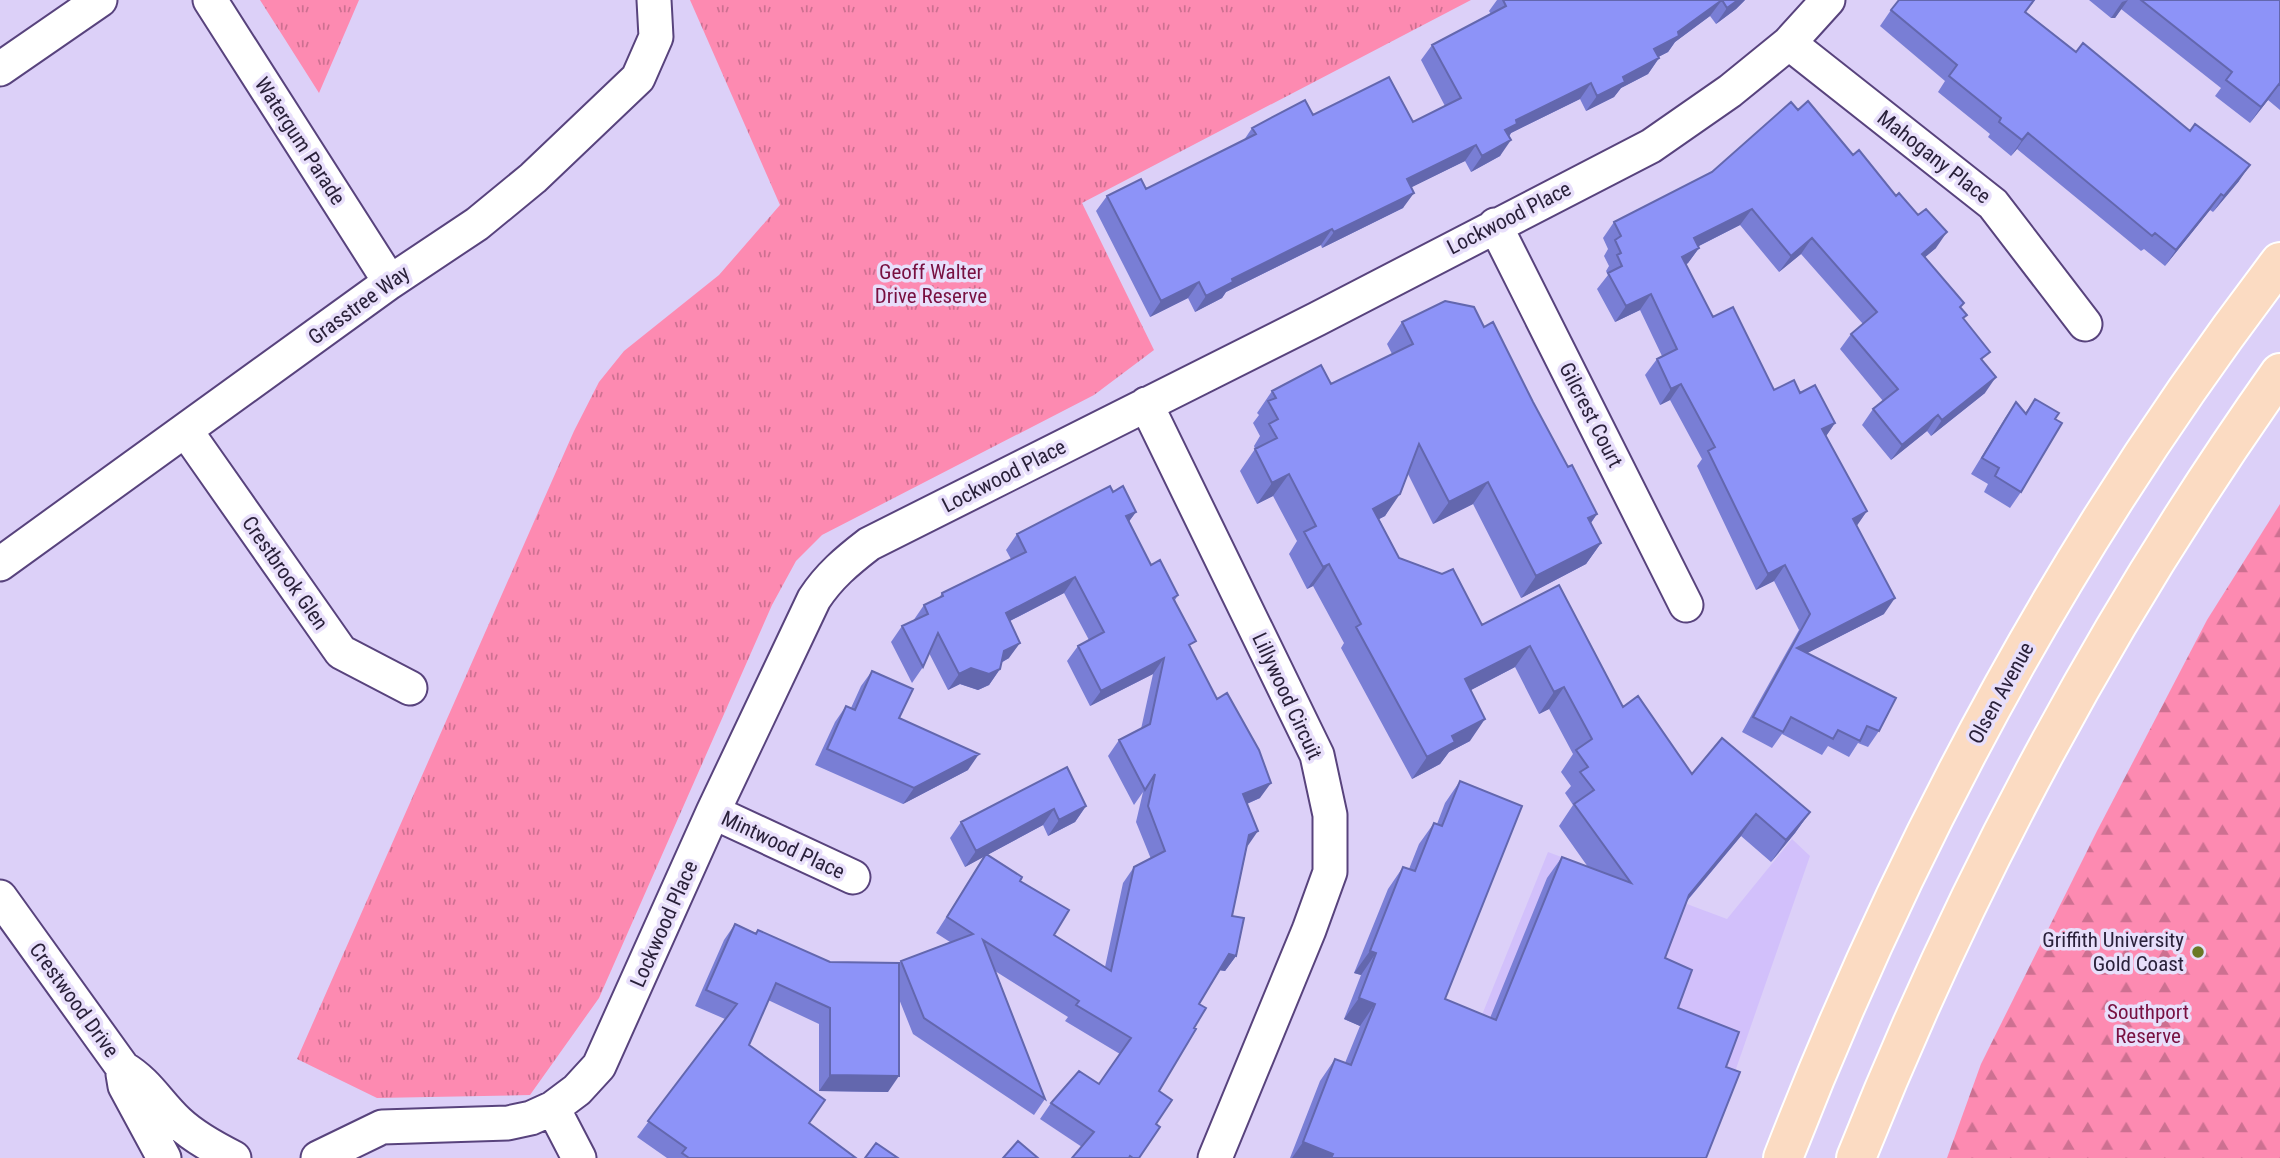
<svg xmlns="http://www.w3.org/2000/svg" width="2280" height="1158" viewBox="0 0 2280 1158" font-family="'Roboto Condensed',sans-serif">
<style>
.built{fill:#d2c0fb}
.forest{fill:url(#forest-firs)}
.park{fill:url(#park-tufts)}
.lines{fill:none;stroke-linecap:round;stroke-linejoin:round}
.street-casing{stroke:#58437d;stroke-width:37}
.primary-casing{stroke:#fff;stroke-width:42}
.street{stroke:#fff;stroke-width:33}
.primary{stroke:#fbdbc2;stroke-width:38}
.wall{fill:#797ed5}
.shaded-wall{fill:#6367ae}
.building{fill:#8d93f8;stroke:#6367ae;stroke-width:2}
.poi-dot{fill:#697826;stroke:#e8dffb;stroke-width:2.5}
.labels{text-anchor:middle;stroke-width:7;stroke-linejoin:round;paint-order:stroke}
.street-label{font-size:21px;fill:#2a213a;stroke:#e8dffb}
.park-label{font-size:21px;fill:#781041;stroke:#e8dffb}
.poi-label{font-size:21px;fill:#2a213a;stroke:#e8dffb;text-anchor:end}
</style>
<defs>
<pattern id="forest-firs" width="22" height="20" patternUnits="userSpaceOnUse" patternTransform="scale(1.75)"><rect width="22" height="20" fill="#fd8ab1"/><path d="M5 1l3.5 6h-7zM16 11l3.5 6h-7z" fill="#cd7091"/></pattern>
<pattern id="park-tufts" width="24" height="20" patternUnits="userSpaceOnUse" patternTransform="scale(1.75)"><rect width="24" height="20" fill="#fd8ab1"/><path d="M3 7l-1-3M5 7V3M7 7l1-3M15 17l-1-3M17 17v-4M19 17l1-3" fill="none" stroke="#cd7091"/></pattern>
</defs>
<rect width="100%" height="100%" fill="#dcd0f8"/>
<path class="built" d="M1792 839 1810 856 1705 1158H1424L1548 852 1727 919Z"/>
<path class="forest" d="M2280 504V1158H1947L1981 1064 2097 831 2207 620Z"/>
<path class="park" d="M260 0H359L319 93Z
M690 0H1471L1082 203 1154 350 1094 395 822 535 796 561 772 605 599 998 530 1095 377 1098 297 1059 574 431 599 382 624 351 719 275 780 205Z"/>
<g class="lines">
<defs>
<path id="street" d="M210 0 390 282
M1789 43 1993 204 2085 324
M0 69 100 0
M1495 225 1686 605
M1146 404 1317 755 1330 815V872L1309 930 1215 1158
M186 431 341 652 410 688
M0 564 390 282 477 224 533 178 638 78 656 37 654 0
M713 812 853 877
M0 897 123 1068C148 1083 157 1102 178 1122 194 1137 214 1148 234 1158
M123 1074 125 1086 164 1158
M553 1108 579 1158
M318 1158 382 1127 508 1123 531 1118 553 1108 577 1090 599 1066 713 812 814 599C829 576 847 561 869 544L1317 319 1651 146 1730 91 1789 43 1828 0"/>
<path id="primary" d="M1783 1158C1907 839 2072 534 2280 262
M1856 1158C1967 879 2106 619 2280 373"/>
</defs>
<use href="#street" class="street-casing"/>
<use href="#primary" class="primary-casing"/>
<use href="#street" class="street"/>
<use href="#primary" class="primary"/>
</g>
<path class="wall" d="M1497 0H1745L1736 9 1716 24 1710 16 1675 42 1668 52 1658 57 1659 58 1648 74 1621 88 1614 97 1586 111 1580 99 1511 133 1500 156 1471 172 1465 161 1411 187 1403 208 1322 248 1321 245 1226 292 1222 298 1195 312 1188 298 1150 317 1096 211 1107 196 1146 189 1244 140 1252 128 1313 115 1413 122 1445 106 1421 60 1432 45 1491 14 1489 11Z
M2035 0 2026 12 2239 181 2213 212 2210 210 2165 266 2144 249 2141 251 2017 149 2011 156 1988 137 1990 134 1938 92 1945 81 1880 26 1891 10Z
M2089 0H2280V110L2268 100 2250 123 2215 96 2221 88 2121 9 2115 18H2111Z
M1798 110 1853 155 1936 248 1925 257 1961 308 1964 319 1983 361 1985 393 1931 436 1927 431 1891 460 1862 425 1873 409 1883 401 1840 349 1851 334 1863 324 1801 254 1779 272 1740 225 1699 246V248L1688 263 1686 265 1713 317 1774 390 1800 393 1835 423 1826 436 1867 511 1856 526 1884 614 1807 653 1879 731 1868 747 1858 743 1849 757 1828 746 1822 755 1782 734 1772 748 1742 732 1799 630 1774 581 1756 590 1697 466 1702 459 1670 400 1660 405 1645 375 1657 359 1662 356 1640 310 1615 322 1597 289 1608 275 1606 271 1609 266 1604 256 1608 249 1603 238 1614 222 1712 172Z
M1402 322 1484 327 1533 402 1568 467 1597 514 1591 523 1601 543 1586 564 1521 598 1473 504 1433 524 1408 474 1385 516 1379 519 1399 558 1482 625 1559 585 1623 707 1692 774 1810 812 1795 833 1771 862 1741 836 1687 901 1665 958 1678 1008 1726 1067 1706 1158H1290L1320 1081 1335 1059 1345 1063 1360 1026 1344 1019 1361 975 1354 973 1388 889 1403 867 1409 869 1419 844 1434 823 1437 824 1445 803 1460 781 1445 999 1490 1018 1547 878 1562 857 1588 867 1559 826 1573 805 1565 793 1571 786 1561 772 1573 754 1549 709 1539 714 1515 667 1471 690 1470 741 1449 752 1440 764 1412 779 1341 648 1344 643 1313 586 1307 589 1289 554 1297 541 1273 496 1257 504 1240 471 1255 449 1254 446 1260 436 1253 423 1259 415 1257 413 1272 391 1331 384 1392 354 1387 344Z
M2035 399 2021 492 2010 508 1984 492 1988 484 1971 474 2005 418 2016 402 2025 413Z
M1113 492 1136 512 1129 521 1151 565 1178 595 1175 600 1191 649 1260 798 1247 804V847L1232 916 1236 956 1225 971 1220 970 1199 1004 1194 1028 1159 1091 1156 1124 1139 1158H1072L1082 1147 1040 1119 1051 1103 1099 1084 1120 1054 1065 1021 1068 1017 995 971 1045 1099 1034 1115 913 1034 899 999 888 1092 819 1091V1024L768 1000 749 1045 809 1123 856 1158H667L637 1137 725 1019 695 1006 724 940 735 924 756 933 830 962 899 964 901 961 950 942 936 933 986 855 965 867 950 838 961 822 1067 767 1086 806 1075 822 1048 836 1043 825 987 855 1020 881 1054 935 1105 967 1123 883 1134 867 1151 859 1136 822 1143 792 1134 805 1108 756 1119 740 1141 729 1153 674 1090 706 1067 661 1078 646 1089 640 1064 593 1010 621 1009 658 1001 663 1000 669 989 685 978 690 960 684 948 690 929 653 923 667 912 683 891 642 902 626 913 621 924 605 939 598 942 593 1011 559 1006 550 1017 534Z
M872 671 899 718 968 770 903 804 815 765 835 722 846 706 851 708 861 686Z"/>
<path class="shaded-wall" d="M1722 0 1710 16 1675 42 1668 52 1643 65 1654 49Z
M1738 0H1745L1736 9 1716 24 1727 8Z
M2128 0 2115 18H2111L2122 2Z
M1659 58 1648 74 1621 88 1614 97 1586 111 1597 96 1623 77Z
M1591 83 1580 99 1511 133 1506 140 1505 130 1516 120Z
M2279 84 2268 100 2250 123 2261 107Z
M2028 133 2017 149 2011 156 2022 140Z
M1511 140 1500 156 1471 172 1482 156Z
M1476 145 1465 161 1396 195 1407 179Z
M2250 165 2239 181 2213 212 2224 196Z
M1414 193 1403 208 1322 248 1334 232Z
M2221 194 2210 210 2165 266 2176 250Z
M1752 209 1740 225 1683 254 1694 238Z
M1332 229 1321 245 1226 292 1222 298 1195 312 1206 296 1232 279Z
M1947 232 1936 248 1911 269 1922 254Z
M1812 238 1801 254 1779 272 1791 256Z
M1699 248 1688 263 1671 272 1682 257Z
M1199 282 1188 298 1150 317 1161 301Z
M1651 294 1640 310 1615 322 1626 306Z
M1996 377 1985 393 1931 436 1942 420Z
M1681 384 1670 400 1660 405 1671 389Z
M1938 415 1927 431 1891 460 1902 445Z
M1835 423 1824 439 1822 429Z
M1289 474 1273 496 1257 504 1272 483Z
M1488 482 1473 504 1433 524 1449 502Z
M1400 494 1385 516 1358 530 1373 509Z
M1867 511 1856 527 1853 519Z
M1136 512 1125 527 1126 516Z
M1597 514 1582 535 1588 518Z
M1601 543 1586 564 1521 598 1536 576Z
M1329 564 1313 586 1307 589 1323 567Z
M1785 565 1774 581 1756 590 1768 574Z
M1075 577 1064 593 994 629 1006 613Z
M1895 598 1884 614 1786 664 1797 648Z
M1020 643 1009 658 993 667 1004 651Z
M1530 646 1515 667 1450 701 1465 679Z
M1164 658 1153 674 1090 706 1101 691Z
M971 668 1000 669 989 685 978 690 960 684 948 690 959 674Z
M1564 687 1549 709 1539 714 1554 692Z
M1485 719 1470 741 1449 752 1440 764 1412 779 1427 757 1452 736Z
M979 754 968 770 903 804 914 788Z
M1271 783 1260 798 1232 810 1243 794Z
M1086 806 1075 822 1048 836 1059 820Z
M1054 809 1043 825 965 867 976 851Z
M1810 812 1795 833 1771 862 1786 840Z
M1756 814 1741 836 1674 916 1689 895Z
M1258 831 1247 847 1249 835Z
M1370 951 1376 953 1361 975 1354 973Z
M1229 954 1236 956 1225 971 1218 970Z
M1359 998 1375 1004 1360 1026 1344 1019Z
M830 1075 899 1076 888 1092 819 1091Z
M1303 1142 1333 1154 1330 1158H1292Z"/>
<path class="building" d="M1503 0H1738L1727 8 1722 0 1678 32 1679 36 1654 49 1659 58 1623 77 1625 82 1597 96 1591 83 1516 120 1517 124 1505 130 1511 140 1482 156 1476 145 1407 179 1414 193 1334 232 1332 229 1232 279 1233 282 1206 296 1199 282 1161 301 1107 196 1141 179 1146 189 1256 134 1252 128 1305 100 1313 115 1389 77 1413 122 1461 98 1432 45 1506 6Z
M1899 0H2034L2025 12 2076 52 2083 43 2190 131 2195 124 2250 165 2224 196 2221 194 2176 250 2155 233 2152 236 2028 133 2022 140 1999 122 2001 118 1949 76 1957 65 1891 10Z
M2141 0H2280V85L2279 84 2261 107 2226 80 2232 72Z
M1808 101 1853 155 1859 150 1896 196 1899 193 1918 215 1926 209 1947 232 1922 254 1964 303 1960 307 1967 315 1963 318 1990 352 1981 359 1996 377 1942 420 1938 415 1902 445 1873 409 1898 389 1851 334 1877 312 1812 238 1791 256 1752 209 1694 238 1699 248 1682 257 1713 317 1733 307 1774 390 1794 380 1800 393 1815 385 1835 423 1822 429 1867 511 1853 519 1895 598 1797 648 1896 698 1879 731 1867 726 1860 741 1838 730 1833 739 1791 717 1783 732 1753 717 1810 614 1785 565 1768 574 1708 451 1715 447 1681 384 1671 389 1657 359 1677 349 1651 294 1626 306 1608 273 1622 266 1617 255 1621 253 1615 240 1621 236 1614 222 1712 172 1791 102 1798 110Z
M1445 301 1474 307 1484 327 1493 322 1533 402 1568 467 1572 465 1597 514 1588 518 1601 543 1536 576 1488 482 1449 502 1419 444 1400 494 1373 509 1399 558 1442 574 1453 569 1482 625 1559 585 1623 707 1638 696 1692 774 1722 738 1810 812 1786 840 1756 814 1689 895 1665 958 1692 970 1678 1008 1739 1032 1726 1067 1740 1072 1706 1158H1331L1333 1154 1303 1142 1335 1059 1351 1065 1375 1004 1359 998 1376 953 1370 951 1403 867 1415 871 1434 823 1442 826 1460 781 1522 806 1445 999 1496 1020 1562 857 1631 883 1574 804 1594 790 1580 772 1588 767 1576 750 1592 739 1564 687 1554 692 1530 646 1465 679 1485 719 1452 736 1455 742 1427 757 1356 627 1361 624 1329 564 1323 567 1304 532 1316 526 1289 474 1272 483 1255 449 1277 438 1269 424 1278 419 1268 401 1276 398 1272 391 1321 365 1331 384 1413 344 1402 322Z
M2035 399 2059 413 2055 419 2062 423 2021 492 1995 476 1999 468 1982 458 2016 402 2026 414Z
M1110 486 1113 492 1123 486 1136 512 1126 516 1151 565 1160 560 1178 595 1173 598 1196 641 1189 645 1217 699 1227 693 1259 750 1271 783 1243 794 1258 831 1249 835 1232 916 1244 918 1236 956 1229 954 1199 1004 1206 1008 1194 1028 1196 1029 1159 1091 1172 1100 1156 1124 1160 1127 1139 1158H1133L1130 1156 1129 1158H1072L1094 1132 1051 1103 1079 1071 1099 1084 1131 1038 1076 1005 1079 1001 983 940 1045 1099 924 1018 901 961 973 934 947 917 986 854 1022 877 1020 881 1069 910 1054 935 1111 971 1134 867 1165 851 1148 806 1155 774 1145 790 1119 740 1150 724 1164 658 1101 691 1078 646 1104 632 1075 577 1006 613 1020 643 1004 651 1000 669 989 674 971 668 959 674 938 633 923 667 902 626 928 614 924 605 943 596 942 593 1026 552 1017 534Z
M872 671 913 689 899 718 979 754 914 788 827 749 846 706 855 710Z
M1067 767 1086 806 1059 820 1054 809 976 851 961 822Z
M735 924 756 934 758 930 830 962 899 963V1076L830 1075V1008L776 983 749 1045 825 1100 809 1123 856 1158H689L682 1153 686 1148 648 1121 737 1004 706 990Z
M1018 1141 1038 1158H1003Z
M876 1143 898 1158H865Z"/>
<circle class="poi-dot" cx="2198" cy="952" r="7"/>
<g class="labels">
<g class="street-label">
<text transform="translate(300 141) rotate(57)" y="7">Watergum Parade</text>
<text transform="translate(1934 157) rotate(38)" y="7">Mahogany Place</text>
<text transform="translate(1509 218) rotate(-27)" y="7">Lockwood Place</text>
<text transform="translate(359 305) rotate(-36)" y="7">Grasstree Way</text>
<text transform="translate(1591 415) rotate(63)" y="7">Gilcrest Court</text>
<text transform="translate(1004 476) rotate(-27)" y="7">Lockwood Place</text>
<text transform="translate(285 573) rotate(55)" y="7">Crestbrook Glen</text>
<text transform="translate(2001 693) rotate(-61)" y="7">Olsen Avenue</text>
<text transform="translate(1287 696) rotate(65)" y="7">Lillywood Circuit</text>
<text transform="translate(783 845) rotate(25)" y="7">Mintwood Place</text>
<text transform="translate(664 924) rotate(-66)" y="7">Lockwood Place</text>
<text transform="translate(74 1000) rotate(54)" y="7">Crestwood Drive</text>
</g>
<g class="park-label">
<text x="931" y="279">Geoff Walter<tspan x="931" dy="24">Drive Reserve</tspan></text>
<text x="2148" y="1019">Southport<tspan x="2148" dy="24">Reserve</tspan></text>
</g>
<g class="poi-label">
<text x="2184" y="947">Griffith University<tspan x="2184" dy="24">Gold Coast</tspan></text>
</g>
</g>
</svg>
